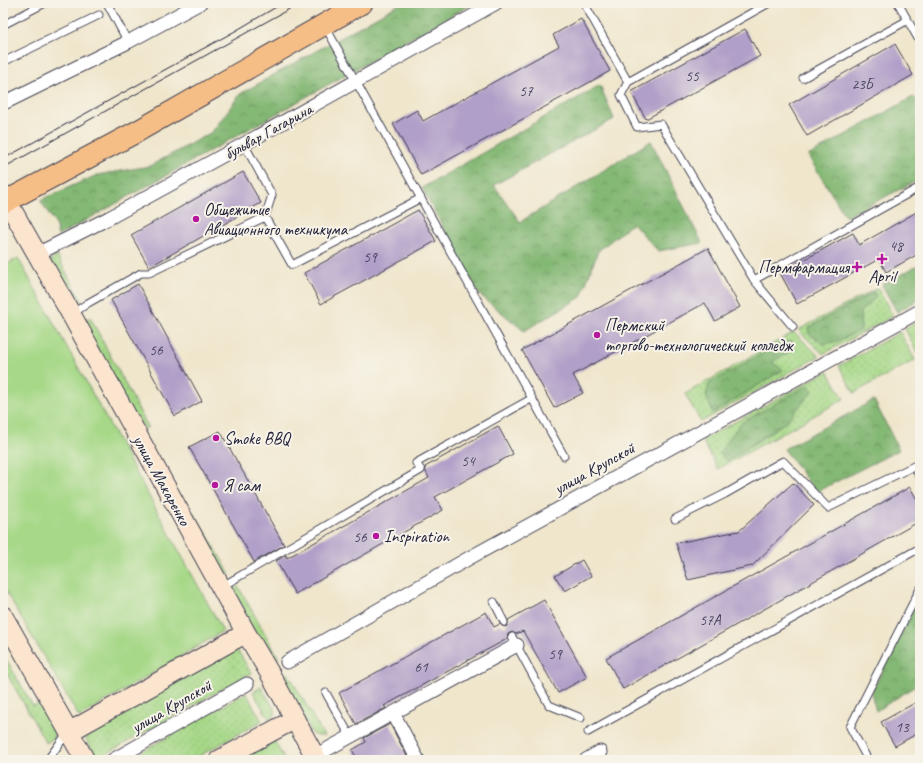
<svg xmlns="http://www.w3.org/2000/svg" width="923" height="763" viewBox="0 0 923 763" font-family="Caveat,sans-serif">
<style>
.grass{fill:url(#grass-dots);stroke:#647d61}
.forest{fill:url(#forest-crowns);stroke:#536d58}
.park{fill:#a6d887;stroke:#647d61}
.building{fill:#b09fc8}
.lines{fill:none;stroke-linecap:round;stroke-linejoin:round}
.lane-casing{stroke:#413f51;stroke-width:9}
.street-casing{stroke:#413f51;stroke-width:15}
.secondary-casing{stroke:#413f51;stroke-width:21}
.primary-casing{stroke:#413f51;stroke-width:23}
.lane{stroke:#fff;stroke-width:7}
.street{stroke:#fff;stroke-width:13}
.secondary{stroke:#fbe5cf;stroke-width:19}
.primary{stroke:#f6be87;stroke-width:21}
.tram{stroke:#22223b;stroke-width:1}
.poi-dot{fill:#b5179e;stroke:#f7f3e8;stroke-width:1.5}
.labels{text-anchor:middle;stroke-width:4;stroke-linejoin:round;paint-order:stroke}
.number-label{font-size:15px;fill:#46415e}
.street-label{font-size:17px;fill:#22223b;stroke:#f7f3e8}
.poi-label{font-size:17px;fill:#22223b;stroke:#f7f3e8;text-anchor:start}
</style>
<defs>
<pattern id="grass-dots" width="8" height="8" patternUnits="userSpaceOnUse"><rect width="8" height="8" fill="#a6d887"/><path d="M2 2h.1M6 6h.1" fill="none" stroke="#8fb975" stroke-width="1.8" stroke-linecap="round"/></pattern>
<pattern id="forest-crowns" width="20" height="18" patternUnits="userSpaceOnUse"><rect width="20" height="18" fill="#84b874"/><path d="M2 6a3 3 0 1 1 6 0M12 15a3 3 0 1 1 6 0" fill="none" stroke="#6c9560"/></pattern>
</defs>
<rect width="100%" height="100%" fill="#f7f3e8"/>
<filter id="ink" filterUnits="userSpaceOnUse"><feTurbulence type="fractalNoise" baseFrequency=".025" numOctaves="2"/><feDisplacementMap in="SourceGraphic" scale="8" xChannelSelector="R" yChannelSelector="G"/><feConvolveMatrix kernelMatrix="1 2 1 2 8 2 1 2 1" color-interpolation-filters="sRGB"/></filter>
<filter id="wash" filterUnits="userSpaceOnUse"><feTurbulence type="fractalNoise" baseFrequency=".012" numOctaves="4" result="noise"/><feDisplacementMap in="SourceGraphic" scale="16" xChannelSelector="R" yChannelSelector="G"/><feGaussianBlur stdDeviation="0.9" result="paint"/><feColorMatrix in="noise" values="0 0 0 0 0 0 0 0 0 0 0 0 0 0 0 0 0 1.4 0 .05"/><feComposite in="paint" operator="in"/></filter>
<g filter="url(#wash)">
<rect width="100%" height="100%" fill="#efe6cc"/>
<path class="grass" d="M57 256 82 301 74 304 50 260Z
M878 288 893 316 823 354 798 330Z
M90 317 148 427 145 429 122 402 83 322Z
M920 320V356H919L905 329Z
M794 332 819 356 701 422 685 394Z
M900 332 915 360 854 393 839 366Z
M828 371 844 399 718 469 702 440Z
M193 514H195L230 574 224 575 204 546Z
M238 586 279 658 271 663 233 591Z
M237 649 251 673 97 759 83 734Z
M3 654 33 706 40 703 54 731 53 739 46 743 3 667Z
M288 673 324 736H318L312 734 281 677Z
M261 687 275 710C276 716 273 717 269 719L253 692Z
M246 693 262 721 192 760H127Z"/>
<path class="forest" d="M401 3H474L58 236 55 223 40 200 97 175 150 166 212 132 240 94Z
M600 85 614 119 494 185 520 222 651 141 702 243 658 251 633 223 598 251 581 297 524 331 479 294 422 188Z
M913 97 920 102V179L846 217 808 156Z
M920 264V299L897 312 882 285Z
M874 292 876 297 860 312 861 330 838 341 823 344 809 334 808 328Z
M792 341 793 350 772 362 783 370 713 413 706 396 709 384 782 342Z
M808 385 813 391 787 421 728 461 719 453 741 423Z
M874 400 899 450 816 492 784 449Z
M920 596V683L876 711 871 693Z"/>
<path class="park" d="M18 258 223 631 79 717 3 587V267Z
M272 737 285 760H233Z"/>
<g id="blocks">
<path class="building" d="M581 19 610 71 421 175 393 124 417 110 423 121 559 46 553 35Z
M745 29 760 56 646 119 631 92Z
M895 44 913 75 807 136 789 105Z
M243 172 261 203 149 267 131 235Z
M418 210 436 241 321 304 304 273Z
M920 210V253L886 272 879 259 797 304 780 273 853 233 859 245Z
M708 248 740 307 715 321 705 303 573 375 583 393 554 408 522 350Z
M138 284 202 401 175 416 111 300Z
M498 426 513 454 435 497 443 510 295 594 276 561 286 555 287 558 429 478 426 472 425 467Z
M220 431 284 545 254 562 189 447Z
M793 483 814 505 752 566 688 580 676 543 739 531Z
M910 487 920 505V521L623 689 606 658Z
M582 560 591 576 565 591 555 576Z
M544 600 587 677 558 693 523 631 516 634 512 632 508 634 507 639 384 706 386 708 356 724 339 693 486 612 494 627 500 624 502 626 506 627 508 624V620Z
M920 700V732L895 746 881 722Z
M390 724 409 760H358L352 750 366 742 364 738Z"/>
</g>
</g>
<g filter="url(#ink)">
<use href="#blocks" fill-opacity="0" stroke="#413f51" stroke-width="1"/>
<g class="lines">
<defs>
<path id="lane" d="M107 3 128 42
M584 3 628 82
M898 3 920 42
M3 25 45 3
M325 26 564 456
M3 62 99 15
M803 78 908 20
M244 144 272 195 265 217
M754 280 661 124 637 127 621 95 628 82 769 3
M72 314 88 303 141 273H149L265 217 292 265 421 198
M793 327 754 280 920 187
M675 519 725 494 783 461 828 508 914 466 920 477
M221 587 421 470 416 463 531 399
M494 602 504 622
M512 637 549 705 581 718
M326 693 350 736
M588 732 920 548
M46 760 49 758 68 732
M868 760 850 727 920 589"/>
<path id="street" d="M3 96 6 102 128 42 200 3
M37 254 107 219 244 144 496 3
M287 662 471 557 920 311
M393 713 418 760
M315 756 517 645
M113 760 247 684
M586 760 600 752"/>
<path id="secondary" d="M3 194 71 314 246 633 269 672 317 760
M3 616 85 760
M69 732 246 633
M219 760 295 719"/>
<path id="primary" d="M3 203 138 131 362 3"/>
</defs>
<use href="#lane" class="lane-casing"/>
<use href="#street" class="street-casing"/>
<use href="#secondary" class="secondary-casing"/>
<use href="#primary" class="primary-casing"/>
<use href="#lane" class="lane"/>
<use href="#street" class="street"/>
<use href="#secondary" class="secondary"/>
<use href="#primary" class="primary"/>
<path class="tram" d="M3 159 237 30 283 3
M3 168 300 3"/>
</g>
</g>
<g class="poi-dot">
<circle cx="196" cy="219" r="4"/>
<path d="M880 253h4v4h4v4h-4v4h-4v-4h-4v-4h4z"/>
<path d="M855 261h4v4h4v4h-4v4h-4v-4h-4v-4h4z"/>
<circle cx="597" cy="335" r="4"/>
<circle cx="216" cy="438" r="4"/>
<circle cx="215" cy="485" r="4"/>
<circle cx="376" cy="536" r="4"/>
</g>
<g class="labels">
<g class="number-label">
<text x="692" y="81">55</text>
<text x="862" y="89">23Б</text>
<text x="526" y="96">57</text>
<text x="896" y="251">48</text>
<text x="370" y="262">59</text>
<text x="156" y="355">56</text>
<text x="468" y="466">54</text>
<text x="360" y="542">56</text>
<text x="710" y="625">57А</text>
<text x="555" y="659">59</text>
<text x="421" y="672">61</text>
<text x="902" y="732">13</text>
</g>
<g class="street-label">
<text transform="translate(268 131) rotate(-29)" y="6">бульвар Гагарина</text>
<text transform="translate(594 468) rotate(-29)" y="6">улица Крупской</text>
<text transform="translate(162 480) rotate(61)" y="6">улица Макаренко</text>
<text transform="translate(171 706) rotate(-30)" y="6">улица Крупской</text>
</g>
<g class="poi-label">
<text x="204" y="215">Общежитие<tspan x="204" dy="20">Авиационного техникума</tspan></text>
<text x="849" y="273" text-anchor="end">Пермфармация</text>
<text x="882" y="282" text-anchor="middle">April</text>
<text x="605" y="331">Пермский<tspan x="605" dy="20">торгово-технологический колледж</tspan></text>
<text x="224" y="444">Smoke BBQ</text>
<text x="223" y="491">Я сам</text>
<text x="384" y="542">Inspiration</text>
</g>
</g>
<rect width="923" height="763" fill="none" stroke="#f7f3e8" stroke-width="16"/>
</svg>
